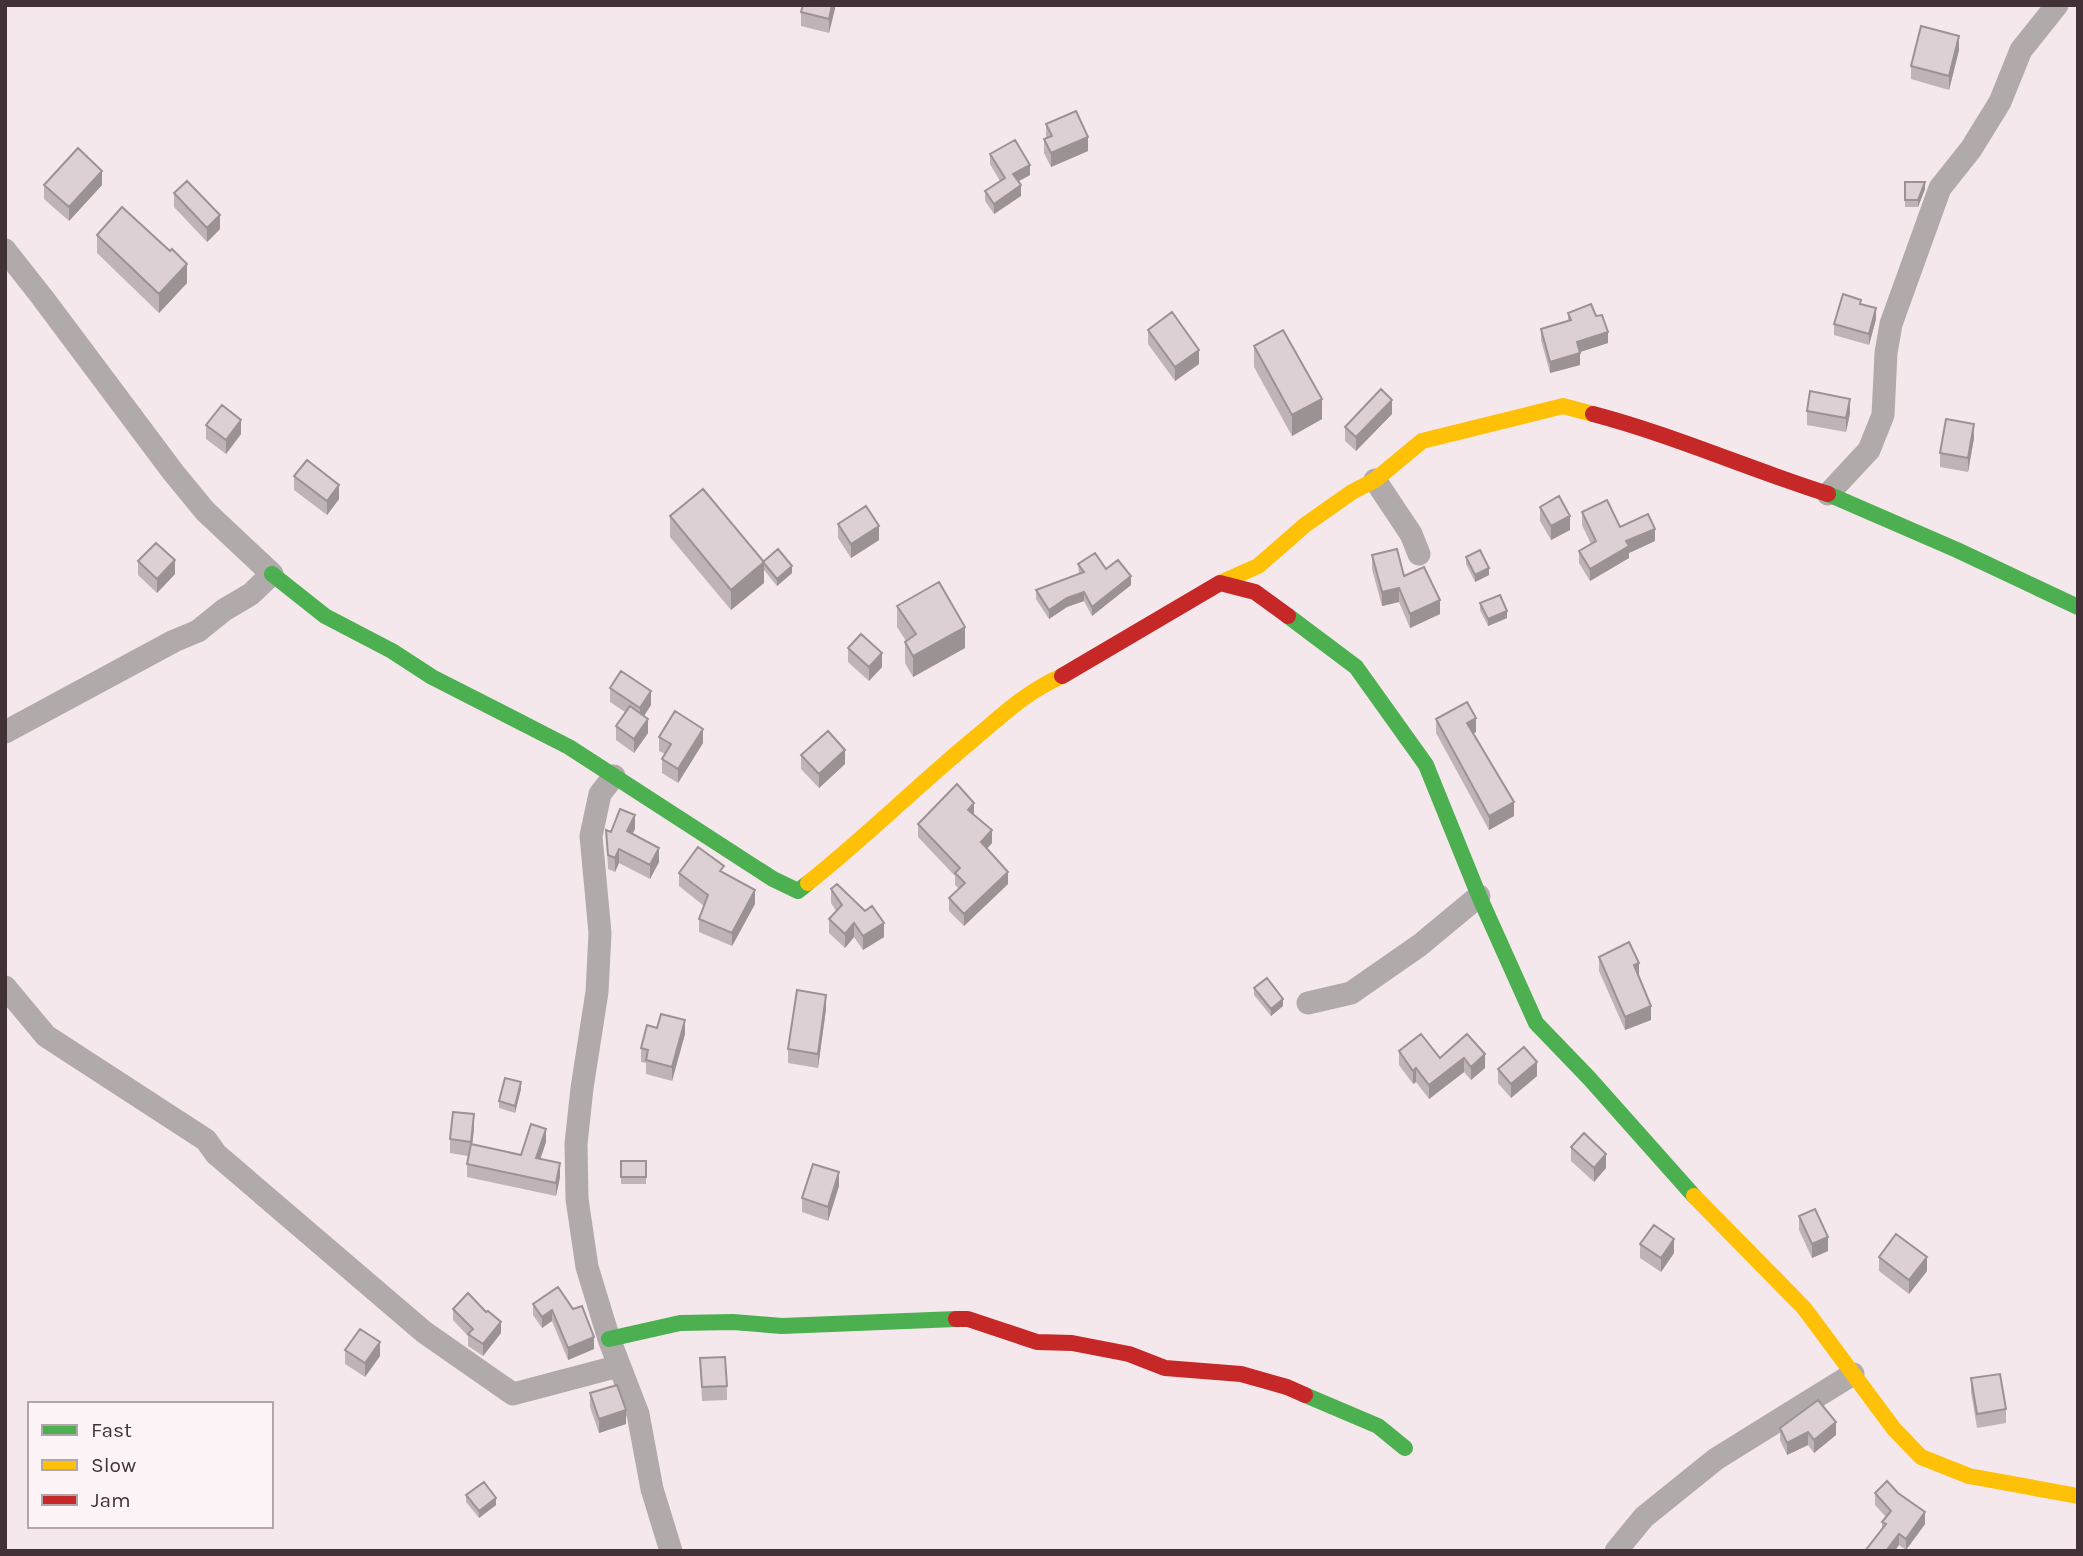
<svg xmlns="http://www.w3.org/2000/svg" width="2083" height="1556" viewBox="0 0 2083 1556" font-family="Karla,sans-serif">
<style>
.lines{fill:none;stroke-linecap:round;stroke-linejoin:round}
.street{stroke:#b1aaab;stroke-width:23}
.fast{stroke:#4caf50;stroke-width:16}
.slow{stroke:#ffc107;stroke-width:16}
.jam{stroke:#c62828;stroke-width:16}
.wall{fill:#beb3b6}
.shaded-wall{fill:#9b9294}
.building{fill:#ddd0d4;stroke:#9b9294;stroke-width:2}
</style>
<rect width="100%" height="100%" fill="#f5e8ec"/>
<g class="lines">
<path class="street" d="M5 250 42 297 173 472 205 511 272 574 251 594 224 610 198 631 174 641 5 732
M1375 480 1411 534 1419 554
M1828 494 1869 450 1883 415 1886 353 1891 324 1940 188 1971 149 2000 102 2021 50 2057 5
M614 776 600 794 591 836 600 933 597 992 582 1088 576 1144 577 1199 587 1267 609 1339 638 1414 652 1489 671 1551
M5 987 46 1036 206 1140 216 1154 424 1332 513 1394 619 1366
M1308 1003 1351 993 1420 945 1479 896
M1616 1551 1644 1517 1716 1459 1853 1374"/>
<path class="fast" d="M1828 494 1957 550 2078 607
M272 574 325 616 392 651 432 677 569 747 773 879 798 891 808 883
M1288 616 1356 667 1426 765 1479 896 1536 1023 1589 1078 1694 1196
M609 1339 680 1323 733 1322 782 1326 956 1319
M1305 1395 1378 1426 1405 1448"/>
<path class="slow" d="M1220 583 1258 566 1305 525 1352 492 1375 480 1422 441 1563 406 1593 414
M808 883C866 837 918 785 975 738 1005 713 1026 692 1062 676
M1694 1196 1804 1308 1894 1429 1921 1457 1969 1476 2078 1496"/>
<path class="jam" d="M1593 414C1673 435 1749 469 1828 494
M1062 676 1220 583 1255 592 1288 616
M956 1319H968L1037 1342 1072 1343 1129 1354 1165 1368 1241 1374 1287 1387 1305 1395"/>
</g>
<path class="wall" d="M835 5 829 33 801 26V12Z
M1959 50 1949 90 1911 79V66Z
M1046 124 1088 151 1051 167 1044 153V139L1046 138Z
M990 154 1030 175 1019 181 1021 196 994 214 985 201V191L1000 181 990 164Z
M1905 182 1925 189 1918 207H1905Z
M44 185H102L69 221 44 199Z
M174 193 220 229 207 242 174 207Z
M97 235 187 283 159 313 97 253Z
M1861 304 1876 319 1869 345 1834 335V324Z
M1568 313 1608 343 1580 352V365L1550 373 1541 340V329L1568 321Z
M1148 330 1199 364 1175 381 1148 344Z
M1254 346 1322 419 1292 436 1254 367Z
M1807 411 1850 413 1846 432 1807 425Z
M1392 414 1356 451 1345 441V427Z
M206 425 241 434 226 454 206 439Z
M1974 438 1968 472 1940 467V453Z
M294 476 339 499 327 515 294 490Z
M1540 507 1570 530 1551 540 1540 521Z
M1582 512 1620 527 1655 541 1629 553V558L1590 581 1579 563V551L1591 544 1582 525Z
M670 516 764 561 792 573 777 586 764 570V583L731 610 670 537Z
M838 524 879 540 851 558 838 538Z
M1372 555 1404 576 1440 614 1410 628 1399 602 1382 606 1372 569Z
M1466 557 1489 575 1475 582 1466 564Z
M138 561 175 574 157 593 138 575Z
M1078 564 1106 569 1131 585 1092 616 1084 601 1067 607 1049 619 1036 599V590L1079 574Z
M1480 603 1507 618 1488 626 1480 610Z
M897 606 965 648 913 677 905 663V642L906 641 897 627Z
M848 648 882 667 869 681 848 662Z
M610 688 651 705 644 716 648 733 634 753 616 740V726L625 712 610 702Z
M1436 719 1476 732 1473 733 1514 816 1489 830 1436 733Z
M659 737 703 743 678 783 662 773V759L665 754 659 751Z
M801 755 845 764 819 788 801 769Z
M974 815 992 843 987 849 1008 884 964 926 949 911V898L959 889 955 885V876L918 837V824Z
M635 829 632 834 659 862 650 879 619 863 615 872 608 869 606 830 611 832Z
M679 873 724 874 755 904 732 946 699 932V919L704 906 679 886Z
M831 889 884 937 863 950 854 937 845 948 829 933V919L836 911 831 903Z
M1599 957 1639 977 1651 1020 1625 1030 1599 971Z
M1254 988 1283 1006 1271 1016 1254 995Z
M826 1009 818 1068 788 1063V1049Z
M685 1034 672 1081 646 1074V1063L641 1062V1048Z
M1467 1034 1485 1068 1471 1080 1464 1072 1429 1099 1416 1082 1413 1084 1399 1065V1051L1440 1058Z
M1498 1069 1537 1076 1511 1098 1498 1083Z
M521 1089 515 1113 499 1108V1101Z
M474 1128 472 1145 521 1155 546 1142 540 1159 560 1177 556 1196 467 1177V1164L468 1156 450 1153V1139Z
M1571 1147 1606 1168 1594 1182 1571 1161Z
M621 1161H646V1184H621Z
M839 1186 828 1221 802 1212V1198Z
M1799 1216 1828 1251 1812 1258 1799 1230Z
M1640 1244 1674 1253 1661 1272 1640 1258Z
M1879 1257 1927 1271 1909 1294 1879 1271Z
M558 1287 594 1349 568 1360 552 1321 542 1328 533 1315V1304Z
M453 1309 501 1333 483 1356 468 1346V1336L453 1320Z
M345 1350 380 1356 365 1377 345 1364Z
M700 1358 727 1386V1400L702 1401Z
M1971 1378 2006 1409V1423L1977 1428 1971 1392Z
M590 1393 626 1424 599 1433 590 1407Z
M1780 1428 1836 1435 1814 1453 1808 1445 1787 1455 1780 1440Z
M1875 1493 1925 1524 1906 1550 1899 1545 1882 1528V1522L1886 1517 1875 1505Z
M466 1495 496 1505 479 1518 466 1502Z"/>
<path class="shaded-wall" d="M832 5H835V9L829 33V19Z
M1959 36V50L1949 90V76Z
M1088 137V151L1051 167V153Z
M1030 165V175L1013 184V174Z
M102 171V185L69 221V207Z
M1925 182V189L1918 207V200Z
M1021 185V196L994 214V204Z
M220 215V229L207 242V228Z
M187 264V283L159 313V294Z
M1876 308V319L1869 345V334Z
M1608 332V343L1577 353V342Z
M1199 350V364L1175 381V367Z
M1580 353V365L1550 373V362Z
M1322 399V419L1292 436V415Z
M1850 399V413L1846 432V418Z
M1392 400V414L1356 451V437Z
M241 420V434L226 454V440Z
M1974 424V438L1968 472V458Z
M339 485V499L327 515V501Z
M1570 516V530L1551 540V526Z
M879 526V540L851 558V544Z
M1655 529V541L1629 553V558L1590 581V569L1626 541Z
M175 560V574L157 593V579Z
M764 562V583L731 610V590Z
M792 566V573L777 586V579Z
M1489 568V575L1475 582V575Z
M1131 576V585L1092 616V607Z
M1399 588V602L1382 606V592Z
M1084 592V601L1067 607 1049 619V610L1067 598Z
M1440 600V614L1410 628V614Z
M1507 611V618L1488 626V619Z
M965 627V648L913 677V656Z
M882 653V667L869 681V667Z
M651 691V705L640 722V708Z
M1476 718V732L1467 737V723Z
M648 719V733L634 753V739Z
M703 729V743L678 783V769Z
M845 750V764L819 788V774Z
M1514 802V816L1489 830V816Z
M974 803V816L968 810Z
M635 815V829L627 845V831Z
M992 830V843L981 855V842Z
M659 848V862L650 879V865Z
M619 849V863L615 872V858Z
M1008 872V884L964 926V914Z
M755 890V904L732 946V933Z
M854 923V937L845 948V934Z
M884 923V937L863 950V936Z
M1639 963V977L1634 965Z
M826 995V1009L818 1068V1054Z
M1283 999V1006L1271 1016V1009Z
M1651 1006V1020L1625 1030V1017Z
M685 1020V1034L672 1081V1067Z
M1485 1054V1068L1471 1080V1067Z
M1464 1058V1072L1429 1099V1085Z
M1537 1062V1076L1511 1098V1084Z
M1416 1068V1082L1413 1084V1071Z
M521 1082V1089L515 1113V1106Z
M474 1114V1128L471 1156V1142Z
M546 1129V1142L536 1172V1158Z
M1606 1154V1168L1594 1182V1168Z
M560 1163V1177L556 1196V1183Z
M839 1172V1186L828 1221V1207Z
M1828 1237V1251L1812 1258V1244Z
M1674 1239V1253L1661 1272V1258Z
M1927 1257V1271L1909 1294V1280Z
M552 1310V1321L542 1328V1317Z
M501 1322V1333L483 1356V1344Z
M594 1337V1349L568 1360V1348Z
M380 1342V1356L365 1377V1363Z
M626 1410V1424L599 1433V1419Z
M1836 1422V1435L1814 1453V1440Z
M1808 1432V1445L1787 1455V1443Z
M496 1498V1505L479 1518V1511Z
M1925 1512V1524L1906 1550V1539Z
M1899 1534V1545L1895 1551H1886Z"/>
<path class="building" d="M803 5H832L829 19 801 12Z
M1921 26 1959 36 1949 76 1911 66Z
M1076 111 1088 137 1051 153 1044 139 1052 136 1046 124Z
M1015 140 1030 165 1013 174 1021 185 994 204 985 191 1005 178 990 154Z
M78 148 102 171 69 207 44 185Z
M187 181 220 215 207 228 174 193Z
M1905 182H1925L1918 200H1905Z
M122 207 170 251 172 249 187 264 159 294 97 235Z
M1843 294 1861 300 1860 304 1876 308 1869 334 1834 324Z
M1591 304 1596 316 1602 315 1608 332 1577 342 1580 353 1550 362 1541 329 1571 320 1568 313Z
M1172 312 1199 350 1175 367 1148 330Z
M1283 330 1322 399 1292 415 1254 346Z
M1381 389 1392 400 1356 437 1345 427Z
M1810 391 1850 399 1846 418 1807 411Z
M222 405 241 420 226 440 206 425Z
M1946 419 1974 424 1968 458 1940 453Z
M307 460 339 485 327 501 294 476Z
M703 489 764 562 731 590 670 516Z
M1559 496 1570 516 1551 526 1540 507Z
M1607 500 1620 527 1648 514 1655 529 1626 541 1629 546 1590 569 1579 551 1596 541 1582 512Z
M866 506 879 526 851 544 838 524Z
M156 543 175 560 157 579 138 561Z
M778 549 792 566 777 579 763 562Z
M1397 549 1404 576 1424 567 1440 600 1410 614 1399 588 1382 592 1372 555Z
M1480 550 1489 568 1475 575 1466 557Z
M1095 553 1106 569 1118 560 1131 576 1092 607 1084 592 1067 598 1049 610 1036 590 1084 572 1078 564Z
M939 582 965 627 913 656 905 642 916 634 897 606Z
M1500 595 1507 611 1488 619 1480 603Z
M861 634 882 653 869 667 848 648Z
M621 671 651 691 640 708 610 688Z
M1467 702 1476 718 1467 723 1514 802 1489 816 1436 719Z
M630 706 648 719 634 739 616 726Z
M675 711 703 729 678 769 662 759 671 744 659 737Z
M828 731 845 750 819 774 801 755Z
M957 784 974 803 968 810 992 830 981 842 1008 872 964 914 949 898 965 883 955 873 960 868 918 824Z
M620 809 635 815 627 831 659 848 650 865 619 849 615 858 608 855 606 830 611 832Z
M698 847 724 866 720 871 755 890 732 933 699 919 708 895 679 873Z
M837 884 865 911 872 906 884 923 863 936 854 923 845 934 829 919 842 905 831 889Z
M1629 942 1639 963 1634 965 1651 1006 1625 1017 1599 957Z
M1267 978 1283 999 1271 1009 1254 988Z
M797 990 826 995 818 1054 788 1049Z
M661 1014 685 1020 672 1067 646 1060 648 1050 641 1048 647 1025 657 1028Z
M1421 1034 1440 1058 1467 1034 1485 1054 1471 1067 1464 1058 1429 1085 1416 1068 1413 1071 1399 1051Z
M1524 1047 1537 1062 1511 1084 1498 1069Z
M505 1078 521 1082 515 1106 499 1101Z
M453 1112 474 1114 471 1142 450 1139Z
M531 1124 546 1129 536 1158 560 1163 556 1183 467 1164 471 1144 521 1155Z
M1584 1133 1606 1154 1594 1168 1571 1147Z
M621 1161H646V1177H621Z
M813 1164 839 1172 828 1207 802 1198Z
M1815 1209 1828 1237 1812 1244 1799 1216Z
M1654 1225 1674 1239 1661 1258 1640 1244Z
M1896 1234 1927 1257 1909 1280 1879 1257Z
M558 1287 573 1309 582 1306 594 1337 568 1348 552 1310 542 1317 533 1304Z
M468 1293 486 1312 488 1311 501 1322 483 1344 468 1334 473 1329 453 1309Z
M360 1329 380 1342 365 1363 345 1350Z
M725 1357 727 1386 702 1387 700 1358Z
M2000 1374 2006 1409 1977 1414 1971 1378Z
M617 1385 626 1410 599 1419 590 1393Z
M1818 1400 1836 1422 1814 1440 1808 1432 1787 1443 1780 1428Z
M1887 1481 1898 1493 1925 1512 1906 1539 1899 1534 1886 1551H1865L1886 1524 1882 1522 1891 1511 1875 1493Z
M484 1482 496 1498 479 1511 466 1495Z"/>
<rect width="2083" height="1556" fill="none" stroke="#423237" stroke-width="14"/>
<rect x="28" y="1402" width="245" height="126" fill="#fdf4f7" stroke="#b2a6aa" stroke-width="2"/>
<rect x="42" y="1425" width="35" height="10" fill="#4caf50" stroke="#b2a6aa" stroke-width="2"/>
<text x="91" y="1437" font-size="21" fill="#423237">Fast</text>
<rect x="42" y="1460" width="35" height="10" fill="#ffc107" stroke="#b2a6aa" stroke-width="2"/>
<text x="91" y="1472" font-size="21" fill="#423237">Slow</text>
<rect x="42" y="1495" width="35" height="10" fill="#c62828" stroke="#b2a6aa" stroke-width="2"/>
<text x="91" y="1507" font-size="21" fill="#423237">Jam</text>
</svg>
